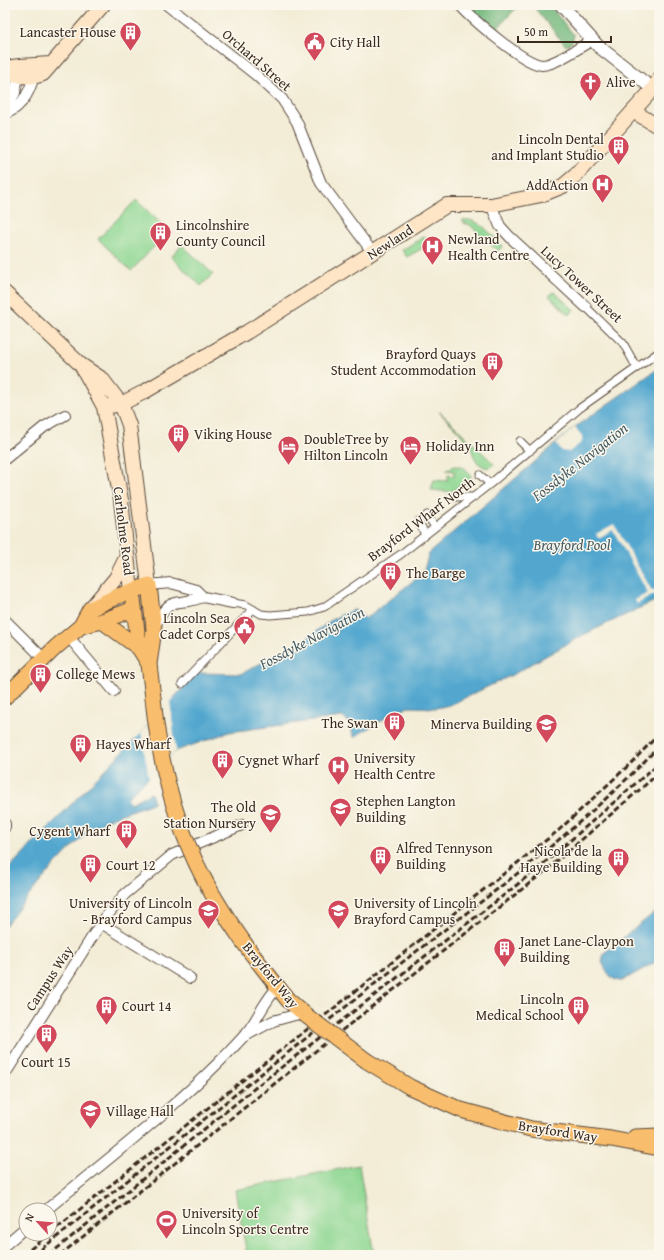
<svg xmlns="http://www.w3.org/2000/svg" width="664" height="1260" viewBox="0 0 664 1260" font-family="'Gentium Book Plus',serif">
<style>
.green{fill:#8fd793;stroke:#658058}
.forest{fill:#73b87d;stroke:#57714e}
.water{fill:#53a7cf;stroke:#476876}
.pier{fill:#f3edd7}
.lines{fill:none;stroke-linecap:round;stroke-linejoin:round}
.pedestrian-casing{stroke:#57473a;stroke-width:9}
.minor-casing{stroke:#57473a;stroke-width:12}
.tertiary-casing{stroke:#57473a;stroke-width:14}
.secondary-casing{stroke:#57473a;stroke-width:16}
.primary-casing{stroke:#57473a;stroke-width:17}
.pedestrian{stroke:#fff;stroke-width:7}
.minor{stroke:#fff;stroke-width:10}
.tertiary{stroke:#fff;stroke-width:12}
.secondary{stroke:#fde5c5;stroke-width:14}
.primary{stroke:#f9be6d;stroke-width:15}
.rail{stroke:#3b2a1e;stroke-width:3;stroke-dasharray:6 3;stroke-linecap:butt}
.primary-bridge-casing{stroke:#57473a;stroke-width:17;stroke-linecap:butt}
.primary-bridge{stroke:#f9be6d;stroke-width:15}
.labels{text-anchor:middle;stroke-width:3;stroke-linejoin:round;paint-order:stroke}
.poi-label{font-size:14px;fill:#3b2a1e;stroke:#fbf7ec;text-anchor:start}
.street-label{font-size:14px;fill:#3b2a1e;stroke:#fbf7ec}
.water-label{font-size:15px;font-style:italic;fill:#455c65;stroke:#fbf7ec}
</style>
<rect width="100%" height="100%" fill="#fbf7ec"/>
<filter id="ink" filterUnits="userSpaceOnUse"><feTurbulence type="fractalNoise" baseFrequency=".025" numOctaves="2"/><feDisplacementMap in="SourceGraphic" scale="8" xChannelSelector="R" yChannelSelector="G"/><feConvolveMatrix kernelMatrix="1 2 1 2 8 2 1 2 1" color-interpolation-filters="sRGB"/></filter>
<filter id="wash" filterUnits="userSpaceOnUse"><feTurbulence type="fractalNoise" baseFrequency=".012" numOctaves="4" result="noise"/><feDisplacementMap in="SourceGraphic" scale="16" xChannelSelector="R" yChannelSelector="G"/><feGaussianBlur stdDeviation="0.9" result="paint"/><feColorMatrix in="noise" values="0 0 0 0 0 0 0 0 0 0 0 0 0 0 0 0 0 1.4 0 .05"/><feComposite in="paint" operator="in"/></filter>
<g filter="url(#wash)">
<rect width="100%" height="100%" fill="#f3edd7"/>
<path class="green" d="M136 200 169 231 131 271 98 239Z
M462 220C479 217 492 236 503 246L498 251 470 225 464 223Z
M425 236 430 244 407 257 402 250Z
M182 245 213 274 201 286 171 257Z
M554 292 574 310 569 315 549 296Z
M439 412H440L494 464 489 468C471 465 475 450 466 440 458 430 448 421 439 412Z
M454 466C464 466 471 471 472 482L466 486H460L452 492 431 490 434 480 447 481 448 475 454 476V471L446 470Z
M359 1165 374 1255H247L235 1190Z"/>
<path class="forest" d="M467 5H519L496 30Z
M532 5H549L574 35 572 42 566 46Z"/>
<path class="water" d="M659 368V599L581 636 514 674 450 705 436 708 410 707 400 709 354 737 347 720 342 717 229 732 176 751 127 798 131 803 151 793 154 802C138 810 116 814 102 823 69 843 30 894 5 926V872L141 733 198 672 200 673 241 674 276 655 277 658 288 652 287 650 293 647 294 648 333 619 353 610 360 612 365 619 423 573 429 553 575 427Z
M659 909V960L622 981C611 982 606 970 602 962L604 953Z"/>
<path class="pier" d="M575 427 582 436V442L569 452 562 451 556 444Z
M614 524 652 591 659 587V592L637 604 635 600 648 593 613 530 598 538 596 534Z
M170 701 176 751 149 778 141 733Z"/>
</g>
<g filter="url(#ink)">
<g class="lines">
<defs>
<path id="pedestrian" d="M586 307 623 343 637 368
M520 441 530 451
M480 475 490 484
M451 497H474
M427 515 435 527
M419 521 425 535
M233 603 246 605 261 614 270 615 308 612 324 607 401 554 490 484 580 408 659 352
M182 684 253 609"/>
<path id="minor" d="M167 5 256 75 282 99 297 122 321 183 373 253
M460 5C472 19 524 64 542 65 555 65 580 47 592 40
M5 109 15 93 19 70
M5 114C23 107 33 88 34 70
M491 205 500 226 510 237 586 307
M5 459 44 427 65 415
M149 585 171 583 196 590 203 597 233 603
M5 620 44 659
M154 628C171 592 174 608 203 597
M68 636 114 691
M5 824V827
M101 923 190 978
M245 1036 273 1021 302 1013
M5 1074 101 923 124 895 172 855 242 825
M46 1210C112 1155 186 1100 243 1037 257 1022 263 1002 278 987
M5 1245 26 1227"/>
<path id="tertiary" d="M561 5 598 46 653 89"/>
<path id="secondary" d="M5 68 20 66 50 64
M5 71C16 76 32 79 43 74L103 5
M633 111 659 127
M5 293 81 365 102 379 121 404 129 425 149 585
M81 365 104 407 121 500 131 591
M104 407 121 404 144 392 247 332 447 205H491L541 195 563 186 575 176 653 89 659 79
M90 609 116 578 127 556"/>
<path id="primary" d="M133 599 139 648
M102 621 139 648 149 664
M81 626 90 609 118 596 149 585 154 629 149 664 153 698
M5 697 56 647 81 626 102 621 134 609
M252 954 288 1000 308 1017
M367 1061 410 1087 461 1110 531 1129 611 1139 659 1148
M635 1137 659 1136"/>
</defs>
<use href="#pedestrian" class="pedestrian-casing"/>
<use href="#minor" class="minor-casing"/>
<use href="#tertiary" class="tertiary-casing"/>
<use href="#secondary" class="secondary-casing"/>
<use href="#primary" class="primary-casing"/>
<use href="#pedestrian" class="pedestrian"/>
<use href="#minor" class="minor"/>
<use href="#tertiary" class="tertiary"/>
<use href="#secondary" class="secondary"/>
<use href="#primary" class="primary"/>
<path class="rail" d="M50 1233 559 830 630 764 659 734
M23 1255 49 1234
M34 1255C151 1162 268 1068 386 975 479 902 578 833 659 746
M49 1255 261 1083 508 892 549 859 659 763
M60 1255 313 1053 544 872 659 773"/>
<defs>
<path id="primary-bridge" d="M153 698C159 760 174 821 203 877 217 904 234 929 252 954
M308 1017 367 1061"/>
</defs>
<use href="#primary-bridge" class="primary-bridge-casing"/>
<use href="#primary-bridge" class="primary-bridge"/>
</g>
</g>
<defs>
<symbol id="building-pin" viewBox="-11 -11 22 30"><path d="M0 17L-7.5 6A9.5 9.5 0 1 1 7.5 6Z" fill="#d1495b" stroke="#fbf7ec"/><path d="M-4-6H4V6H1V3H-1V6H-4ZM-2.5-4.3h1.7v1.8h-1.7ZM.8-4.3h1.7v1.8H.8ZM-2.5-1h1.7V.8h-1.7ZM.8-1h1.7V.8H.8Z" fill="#fff"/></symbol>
<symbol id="civic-pin" viewBox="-11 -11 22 30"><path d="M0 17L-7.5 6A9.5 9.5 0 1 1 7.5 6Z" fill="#d1495b" stroke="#fbf7ec"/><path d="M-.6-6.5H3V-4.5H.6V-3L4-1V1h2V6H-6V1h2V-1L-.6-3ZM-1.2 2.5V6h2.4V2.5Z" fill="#fff"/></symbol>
<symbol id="church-pin" viewBox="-11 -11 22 30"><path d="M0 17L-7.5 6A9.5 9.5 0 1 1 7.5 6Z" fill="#d1495b" stroke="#fbf7ec"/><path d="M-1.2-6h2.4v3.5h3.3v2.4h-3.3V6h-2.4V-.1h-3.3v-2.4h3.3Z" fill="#fff"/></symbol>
<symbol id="hospital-pin" viewBox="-11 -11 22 30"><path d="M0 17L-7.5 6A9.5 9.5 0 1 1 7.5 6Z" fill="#d1495b" stroke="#fbf7ec"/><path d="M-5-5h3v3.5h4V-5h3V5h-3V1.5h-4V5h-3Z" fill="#fff"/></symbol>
<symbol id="hotel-pin" viewBox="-11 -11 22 30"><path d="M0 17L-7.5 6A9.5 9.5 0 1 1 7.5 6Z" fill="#d1495b" stroke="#fbf7ec"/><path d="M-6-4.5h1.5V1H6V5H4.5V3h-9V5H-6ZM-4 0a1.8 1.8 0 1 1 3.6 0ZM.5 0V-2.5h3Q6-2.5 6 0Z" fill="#fff"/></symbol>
<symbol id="university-pin" viewBox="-11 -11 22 30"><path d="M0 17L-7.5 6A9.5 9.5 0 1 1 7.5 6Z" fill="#d1495b" stroke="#fbf7ec"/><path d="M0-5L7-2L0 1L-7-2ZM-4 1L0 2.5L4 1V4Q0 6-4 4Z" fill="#fff"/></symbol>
<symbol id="school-pin" viewBox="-11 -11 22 30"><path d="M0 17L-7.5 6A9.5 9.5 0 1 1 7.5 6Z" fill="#d1495b" stroke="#fbf7ec"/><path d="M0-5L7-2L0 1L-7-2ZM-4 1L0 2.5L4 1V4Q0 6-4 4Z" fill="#fff"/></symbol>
<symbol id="stadium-pin" viewBox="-11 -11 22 30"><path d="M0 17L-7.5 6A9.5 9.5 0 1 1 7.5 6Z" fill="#d1495b" stroke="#fbf7ec"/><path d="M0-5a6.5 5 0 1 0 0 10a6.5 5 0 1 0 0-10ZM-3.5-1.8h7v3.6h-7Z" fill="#fff"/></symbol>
</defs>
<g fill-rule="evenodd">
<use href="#building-pin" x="118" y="20" width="25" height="34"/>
<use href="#civic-pin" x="302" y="30" width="25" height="34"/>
<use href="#church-pin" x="578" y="70" width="25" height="34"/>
<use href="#building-pin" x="606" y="134" width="25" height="34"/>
<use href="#hospital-pin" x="590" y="172" width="25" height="34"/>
<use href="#building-pin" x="148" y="220" width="25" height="34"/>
<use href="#hospital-pin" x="420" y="234" width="25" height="34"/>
<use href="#building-pin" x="480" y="350" width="25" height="34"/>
<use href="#building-pin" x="166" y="422" width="25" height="34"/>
<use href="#hotel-pin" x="398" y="434" width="25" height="34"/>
<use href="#hotel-pin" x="276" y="434" width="25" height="34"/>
<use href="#building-pin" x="378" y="560" width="25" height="34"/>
<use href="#civic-pin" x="232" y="614" width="25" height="34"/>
<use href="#building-pin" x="28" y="662" width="25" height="34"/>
<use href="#building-pin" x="382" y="710" width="25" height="34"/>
<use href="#university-pin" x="534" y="712" width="25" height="34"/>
<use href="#building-pin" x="68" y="732" width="25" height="34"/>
<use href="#building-pin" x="210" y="748" width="25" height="34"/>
<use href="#hospital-pin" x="326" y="754" width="25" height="34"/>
<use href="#university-pin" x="328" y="796" width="25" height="34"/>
<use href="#school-pin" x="258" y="802" width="25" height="34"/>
<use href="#building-pin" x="114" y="818" width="25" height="34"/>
<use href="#building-pin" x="368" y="844" width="25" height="34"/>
<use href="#building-pin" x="606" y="846" width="25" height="34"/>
<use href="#building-pin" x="78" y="852" width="25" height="34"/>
<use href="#university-pin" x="196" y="898" width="25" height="34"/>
<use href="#university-pin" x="326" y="898" width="25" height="34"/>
<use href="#building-pin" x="492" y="936" width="25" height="34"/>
<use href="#building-pin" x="94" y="994" width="25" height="34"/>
<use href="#building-pin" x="566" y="994" width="25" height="34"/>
<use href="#building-pin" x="34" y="1022" width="25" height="34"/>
<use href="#university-pin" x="78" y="1098" width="25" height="34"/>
<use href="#stadium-pin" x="154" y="1208" width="25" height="34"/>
</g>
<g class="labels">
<g class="poi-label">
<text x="116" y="37" text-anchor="end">Lancaster House</text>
<text x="330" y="47">City Hall</text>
<text x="606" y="87">Alive</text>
<text x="604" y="144" text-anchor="end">Lincoln Dental<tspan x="604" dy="16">and Implant Studio</tspan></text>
<text x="588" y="190" text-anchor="end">AddAction</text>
<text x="176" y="230">Lincolnshire<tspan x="176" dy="16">County Council</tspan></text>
<text x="448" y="244">Newland<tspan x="448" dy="16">Health Centre</tspan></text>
<text x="476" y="359" text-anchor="end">Brayford Quays<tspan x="476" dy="16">Student Accommodation</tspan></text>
<text x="194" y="439">Viking House</text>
<text x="304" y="444">DoubleTree by<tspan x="304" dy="16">Hilton Lincoln</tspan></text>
<text x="426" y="451">Holiday Inn</text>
<text x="406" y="578">The Barge</text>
<text x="230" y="623" text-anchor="end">Lincoln Sea<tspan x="230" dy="16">Cadet Corps</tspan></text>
<text x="56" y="679">College Mews</text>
<text x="378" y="728" text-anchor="end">The Swan</text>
<text x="532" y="729" text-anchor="end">Minerva Building</text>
<text x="96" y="749">Hayes Wharf</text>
<text x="354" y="763">University<tspan x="354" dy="16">Health Centre</tspan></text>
<text x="238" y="765">Cygnet Wharf</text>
<text x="356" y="806">Stephen Langton<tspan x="356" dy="16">Building</tspan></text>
<text x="256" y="812" text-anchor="end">The Old<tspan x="256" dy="16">Station Nursery</tspan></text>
<text x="110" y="836" text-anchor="end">Cygent Wharf</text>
<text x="396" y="853">Alfred Tennyson<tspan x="396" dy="16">Building</tspan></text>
<text x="602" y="856" text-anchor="end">Nicola de la<tspan x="602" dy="16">Haye Building</tspan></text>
<text x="106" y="870">Court 12</text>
<text x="192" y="908" text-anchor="end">University of Lincoln<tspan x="192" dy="16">- Brayford Campus</tspan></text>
<text x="354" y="908">University of Lincoln<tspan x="354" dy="16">Brayford Campus</tspan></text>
<text x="520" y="946">Janet Lane-Claypon<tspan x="520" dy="16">Building</tspan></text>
<text x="564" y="1004" text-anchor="end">Lincoln<tspan x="564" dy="16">Medical School</tspan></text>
<text x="122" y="1011">Court 14</text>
<text x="46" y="1067" text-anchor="middle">Court 15</text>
<text x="106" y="1116">Village Hall</text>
<text x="182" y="1218">University of<tspan x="182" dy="16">Lincoln Sports Centre</tspan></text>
</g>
<g class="street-label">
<text transform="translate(257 60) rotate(41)" y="5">Orchard Street</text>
<text transform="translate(390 242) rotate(-33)" y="5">Newland</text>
<text transform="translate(582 284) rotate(43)" y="5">Lucy Tower Street</text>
<text transform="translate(421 519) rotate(-37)" y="5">Brayford Wharf North</text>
<text transform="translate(124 531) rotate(83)" y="5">Carholme Road</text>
<text transform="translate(271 975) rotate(51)" y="5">Brayford Way</text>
<text transform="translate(49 978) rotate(-57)" y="5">Campus Way</text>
<text transform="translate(558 1131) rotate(9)" y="5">Brayford Way</text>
</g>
<g class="water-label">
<text transform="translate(580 462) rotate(-38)" y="5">Fossdyke Navigation</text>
<text x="572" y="550">Brayford Pool</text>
<text transform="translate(312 638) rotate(-28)" y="5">Fossdyke Navigation</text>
</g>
</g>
<rect width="664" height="1260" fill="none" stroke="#fbf7ec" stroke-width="20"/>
<g transform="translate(38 1222) rotate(297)"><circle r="19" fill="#fbf7ec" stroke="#aea59a"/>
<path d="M0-3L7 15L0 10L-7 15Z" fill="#d1495b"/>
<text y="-6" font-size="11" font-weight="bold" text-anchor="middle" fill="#3b2a1e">N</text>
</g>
<path d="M518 36v6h93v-6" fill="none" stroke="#3b2a1e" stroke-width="2"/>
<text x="524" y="36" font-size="12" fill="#3b2a1e" stroke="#fbf7ec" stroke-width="3" paint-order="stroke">50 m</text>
</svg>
